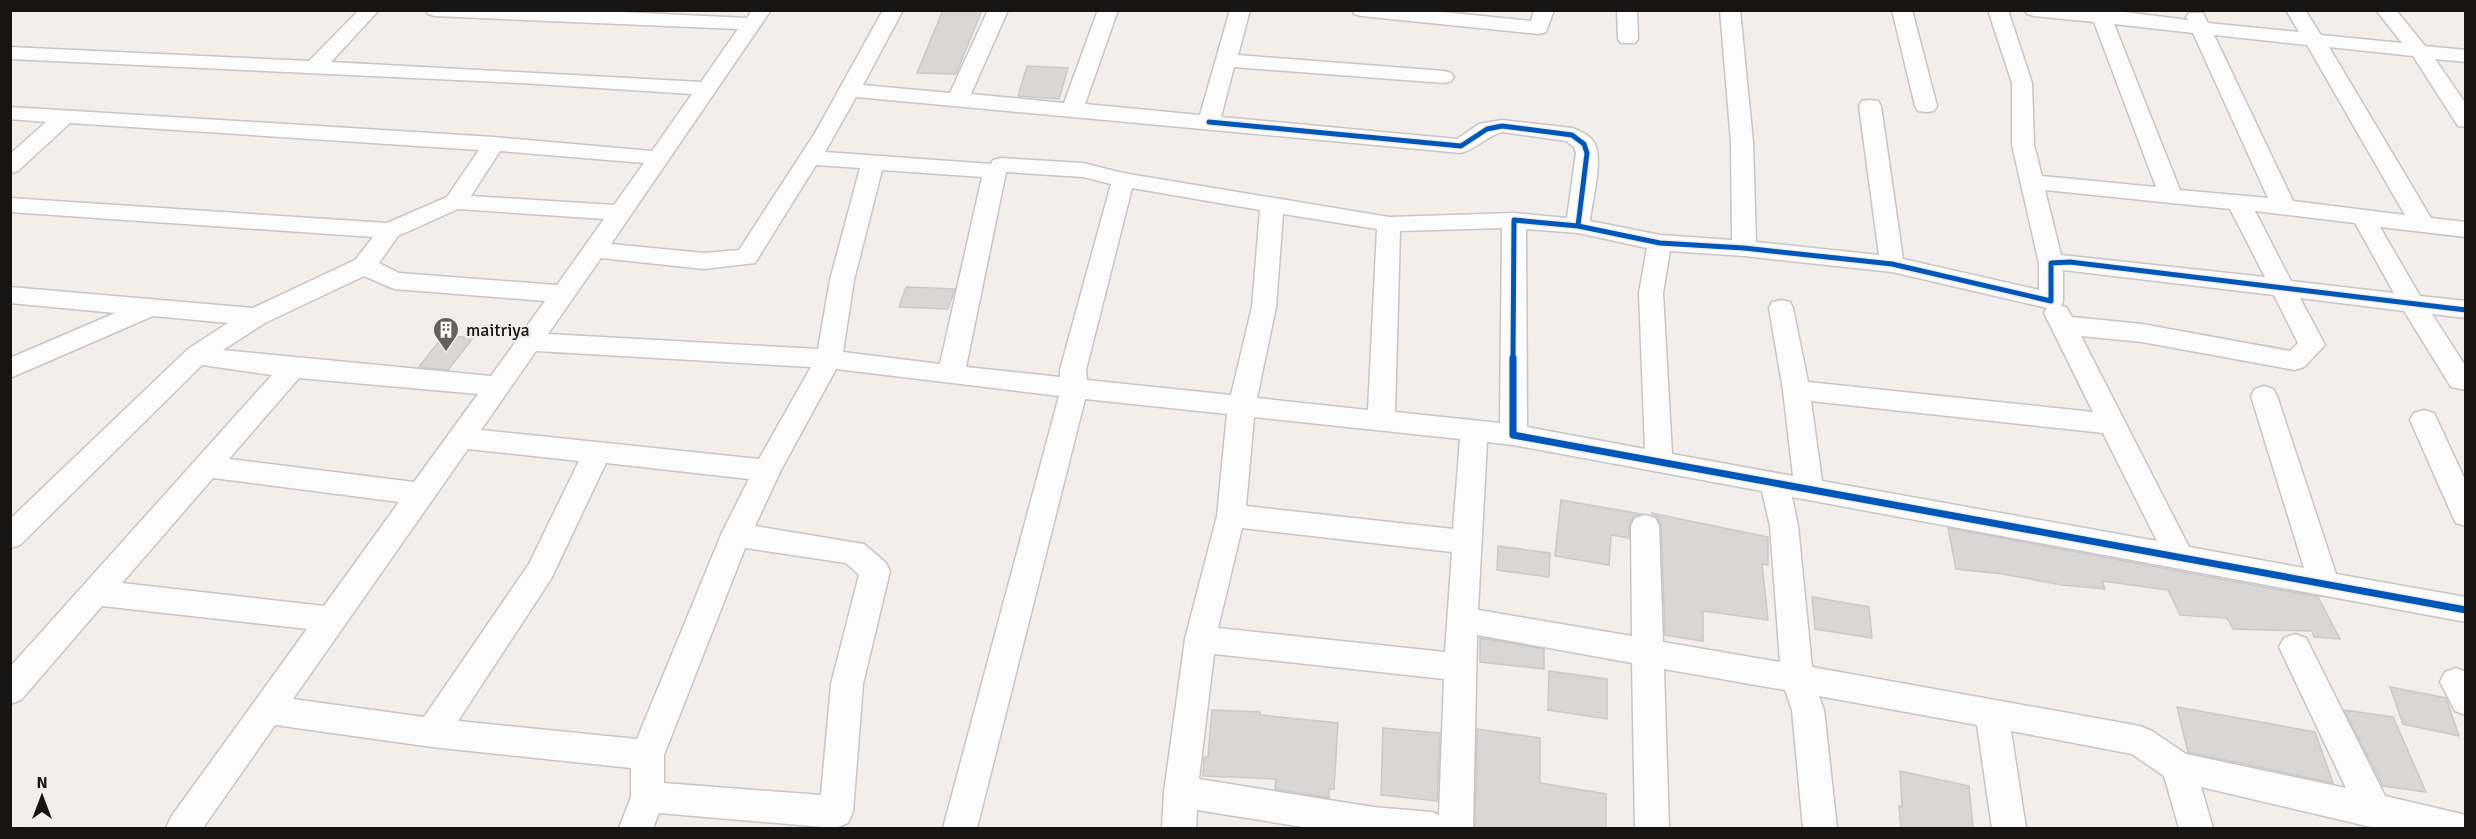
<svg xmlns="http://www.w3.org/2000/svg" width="2476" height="839" viewBox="0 0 2476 839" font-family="Signika,sans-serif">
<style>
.building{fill:#d9d7d5;stroke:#cbc9c8;stroke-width:1.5}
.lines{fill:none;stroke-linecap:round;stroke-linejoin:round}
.minor-casing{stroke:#c8c5c4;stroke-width:3}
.minor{fill:#fdfcfc;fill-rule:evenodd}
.cycleway-far1-casing{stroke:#f2eeeb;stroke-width:8}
.cycleway-casing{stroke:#f2eeeb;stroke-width:10}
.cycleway-far1{stroke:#0057b8;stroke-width:5}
.cycleway{stroke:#0057b8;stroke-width:7}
.labels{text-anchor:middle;stroke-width:5;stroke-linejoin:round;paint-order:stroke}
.poi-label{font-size:18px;fill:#171514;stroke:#f2eeeb;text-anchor:start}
</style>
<rect width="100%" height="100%" fill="#f1eeec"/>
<path class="building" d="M943 10H982L956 74 917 73Z
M1027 66 1068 68 1059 99 1018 96Z
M906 287 955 289 948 309 899 307Z
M444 335 473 338 448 370 419 367Z
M1561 500 1641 514 1633 517 1629 526V538L1611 535 1609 565 1555 556Z
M1651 513 1768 537V565L1762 564 1768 620 1703 611V641L1665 635 1661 526 1657 517Z
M1948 528 2318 597 2340 639 2314 637 2312 631 2233 629 2227 618 2180 615 2168 590 2102 581 2105 589 2062 585 2003 574 1956 569Z
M1498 546 1550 553 1549 577 1497 570Z
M1812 597 1869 607 1872 638 1815 629Z
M1480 638 1544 649V669L1480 662Z
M1549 671 1607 679V719L1548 710Z
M2390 687 2446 698 2459 736 2403 724Z
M2177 707 2315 732 2333 783 2188 752Z
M1212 710 1260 712V715L1338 723 1334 789H1329V798L1275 789 1276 779 1203 776 1204 757H1208Z
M2344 710 2393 717 2426 792 2383 786Z
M1383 728 1440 733 1437 801 1381 795Z
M1477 729 1540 738V783L1606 794V828H1475Z
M1900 771 1969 786 1973 828H1901L1899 806 1902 807Z"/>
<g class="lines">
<defs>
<path id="minor" d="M359 10H379L331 62 701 82 738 29 435 16 428 14 426 10H580L747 18 752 10H771L611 244 704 253 739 250 815 133 883 10H903L863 85 950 93 988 10H1008L971 94 1064 103 1098 10H1118L1085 104 1200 115 1230 10H1250L1238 55 1444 71 1451 73 1454 77 1451 81 1444 83 1234 67 1221 117 1457 139 1479 124 1502 120 1572 128C1581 131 1591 136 1595 144 1603 160 1592 203 1590 221L1660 235 1732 240 1731 142 1720 10H1740L1753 142 1756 242 1879 255 1859 106 1862 101 1870 100 1878 101 1881 106 1903 259 2039 290V263L2012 145V83L1988 10H2008L2032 83 2034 145 2042 176 2156 187 2094 22 2034 16 2027 14 2025 10H2109L2188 20 2186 17 2189 13H2203L2208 23 2299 32 2286 10H2305L2321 35 2402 43 2376 10H2396L2425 46 2466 50V62L2435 59 2466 104V127L2458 126 2413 56 2329 47 2431 218 2466 222V237L2380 227 2420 296 2466 301V318L2432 314 2466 367V390L2451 387 2404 311 2300 298 2325 345 2304 367 2295 370 2142 342 2081 336 2189 547 2304 568 2251 396 2255 389 2264 386 2273 389 2277 396 2336 574 2466 597V622L1792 497 1798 526 1812 667 2140 726 2152 731 2186 754 2346 788 2279 647 2284 638 2295 634 2306 638 2385 796 2466 815V828H2375L2201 787 2213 828H2179L2164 776 2132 754 2011 731 2026 828H1992L1977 725 1819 696 1824 710 1837 828H1803L1792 710 1785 690 1664 669 1669 828H1635L1632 663 1477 635 1473 828H1309L1197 810 1196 828H1162L1164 792 1185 639 1217 516 1227 414 1085 399 977 828H943L1059 396 836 369 781 470 755 526 864 544 886 563 890 571 863 684 853 812 848 823 836 828 659 813 653 828H619L631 797V768L432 747 275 725 203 828H166L171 817 307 629 102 606 21 700 10 704V667L272 375 202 365 20 545 10 548V519L188 349 228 323 153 316 10 378V358L115 313 10 303V287L253 308 355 260 373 237 10 212V198L387 223 447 197 479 150 70 123 18 171 10 173V154L46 122 10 119V107L494 137 652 151 692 94 521 83 10 59V47L309 61ZM2114 24 2193 33 2268 198 2180 190ZM2214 35 2307 45 2405 215 2293 201ZM856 97 1461 153C1476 149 1487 136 1502 132L1566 141 1574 147 1576 153 1567 218 1514 213 1389 217 1123 173 1083 163 1001 158 993 160 991 164 825 152ZM500 151 644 163 614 205 471 196ZM816 165 860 168 830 280 818 349 548 334 601 258 704 269 755 263ZM882 170 982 177 940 364 843 352 854 280ZM1006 172 1083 177 1111 184 1060 370V377L966 367ZM1132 188 1260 210 1252 307 1231 395 1087 380 1086 370ZM2045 190 2230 209 2265 277 2061 255ZM458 209 604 219 557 285 399 273 379 263 398 236ZM2255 211 2355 223 2394 293 2291 281ZM1283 214 1377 229 1368 410 1257 398 1276 307ZM1502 228 1500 423 1395 412 1400 231ZM1526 229 1578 233 1647 248 1639 293 1645 449 1527 427ZM1670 251 1744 256 1892 272 2047 308 2044 313 2093 412 1808 382 1793 308 1790 302 1781 300 1772 302 1769 308 1783 390 1793 476 1672 454 1663 293ZM2063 270 2274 295 2298 343 2290 351 2142 324 2072 317 2066 307 2061 306 2063 301ZM364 276 394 289 545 301 491 376 223 350 265 323ZM536 351 811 367 759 459 481 430ZM299 378 478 394 414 482 229 459ZM1811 401 2103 433 2157 541 1822 481ZM1254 417 1460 439 1453 529 1246 506ZM1487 442 1513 445 1762 491 1770 526 1780 662 1663 642 1659 526 1655 518 1645 515 1635 518 1631 526 1632 636 1478 610ZM468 449 579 461 529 564 424 717 293 699ZM606 463 749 479 721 535 637 739 458 721 551 579ZM213 478 399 502 324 606 122 583ZM1242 528 1452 552 1445 652 1218 628ZM745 548 846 563 859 575 831 684 821 795 664 783V755ZM1214 654 1444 679 1439 815 1432 812 1373 807 1199 779Z
M1352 10H1424L1531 21 1534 10H1554L1546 32 1539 34 1361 16 1354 14Z
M1617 10H1637L1638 39 1635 43H1621L1618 39Z
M1892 10H1912L1937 106 1934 111 1926 112 1918 111 1915 106Z
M2424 410 2434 413 2466 482V526L2456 523 2452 515 2410 420 2414 413Z
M2456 668 2466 672V715L2455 711 2440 682 2445 672Z"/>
</defs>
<use href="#minor" class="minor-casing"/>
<use href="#minor" class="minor"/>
<defs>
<path id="cycleway-far1" d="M1209 122 1461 146 1487 129 1502 126 1572 135 1584 144 1587 153 1578 226 1660 243 1744 248 1892 264 2051 301V263L2070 262 2466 310
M1513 360 1514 220 1578 226"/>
<path id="cycleway" d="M1513 358V435L2466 610"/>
</defs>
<use href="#cycleway-far1" class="cycleway-far1-casing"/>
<use href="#cycleway" class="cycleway-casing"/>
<use href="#cycleway-far1" class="cycleway-far1"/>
<use href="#cycleway" class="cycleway"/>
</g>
<defs>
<symbol id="building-pin" viewBox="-11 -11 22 30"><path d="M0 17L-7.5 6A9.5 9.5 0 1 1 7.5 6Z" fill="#636160" stroke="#f2eeeb"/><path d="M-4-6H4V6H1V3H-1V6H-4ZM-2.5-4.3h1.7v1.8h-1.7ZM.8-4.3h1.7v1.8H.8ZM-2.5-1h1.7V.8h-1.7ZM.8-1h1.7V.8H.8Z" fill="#fff"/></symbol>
</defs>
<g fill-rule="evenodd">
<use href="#building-pin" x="431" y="315" width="30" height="40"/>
</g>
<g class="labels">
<g class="poi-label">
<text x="466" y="336">maitriya</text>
</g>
</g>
<rect width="2476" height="839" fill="none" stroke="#171514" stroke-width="24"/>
<g transform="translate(42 797)" stroke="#f2eeeb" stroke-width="4.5" paint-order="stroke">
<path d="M0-4.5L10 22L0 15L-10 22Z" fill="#171514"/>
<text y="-9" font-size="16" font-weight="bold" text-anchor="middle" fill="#171514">N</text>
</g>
</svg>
